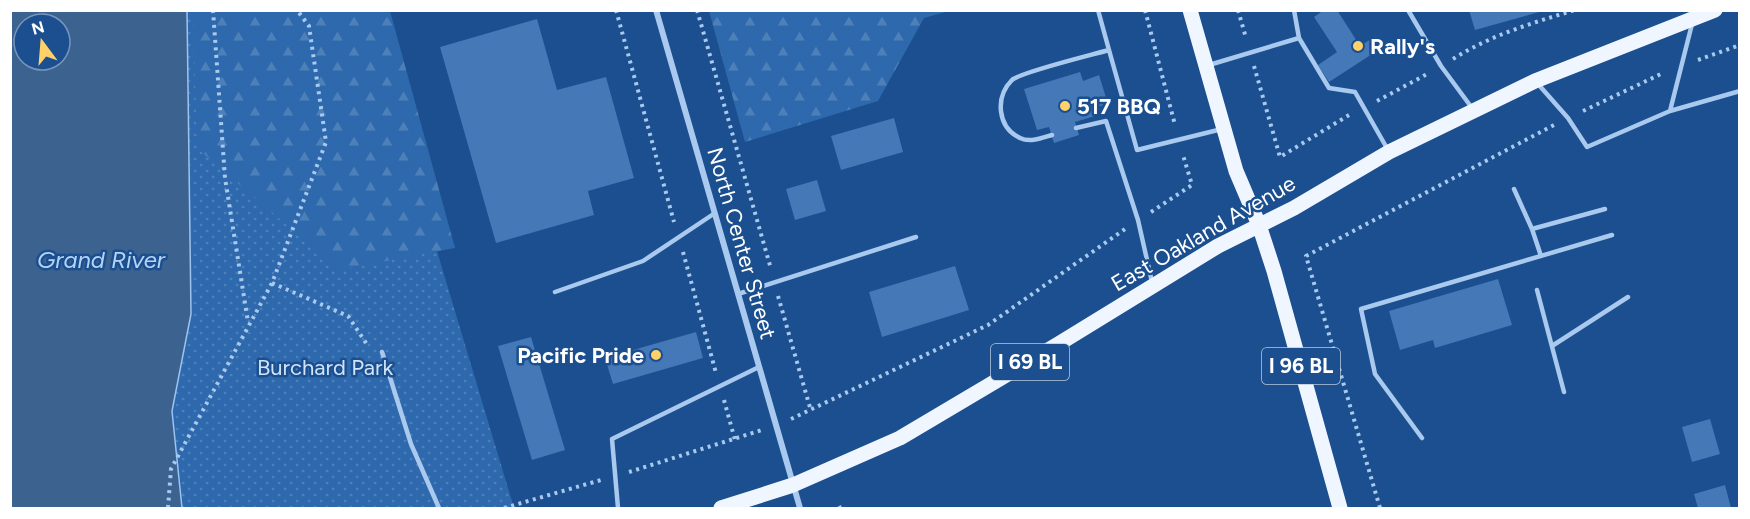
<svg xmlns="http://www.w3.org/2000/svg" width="1750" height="519" viewBox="0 0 1750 519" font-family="Figtree,sans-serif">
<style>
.green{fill:url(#green-dots)}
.forest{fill:url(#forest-firs)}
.water{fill:#3c6290;stroke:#9cc4f0;stroke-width:1.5;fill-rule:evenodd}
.building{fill:#4478b7}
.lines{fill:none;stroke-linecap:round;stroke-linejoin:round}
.path{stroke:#a9c9ee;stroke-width:4;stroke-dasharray:3 4.5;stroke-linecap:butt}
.service{stroke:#a9c9ee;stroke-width:4.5}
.minor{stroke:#a9c9ee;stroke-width:6}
.primary{stroke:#f0f6ff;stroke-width:15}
.poi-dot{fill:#ffd166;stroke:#1b4f8f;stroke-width:2}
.labels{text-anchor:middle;stroke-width:5;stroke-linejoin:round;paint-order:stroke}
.shield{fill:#1b4f8f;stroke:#bbcadd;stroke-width:1.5}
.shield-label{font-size:21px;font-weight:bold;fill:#fff}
.poi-label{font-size:22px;font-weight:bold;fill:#fff;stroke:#1b4f8f;text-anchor:start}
.street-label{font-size:22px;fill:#fff;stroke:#1b4f8f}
.park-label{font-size:22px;fill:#cfe3fa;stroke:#1b4f8f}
.water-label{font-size:24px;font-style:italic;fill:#b5d3f5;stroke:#1b4f8f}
</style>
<defs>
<pattern id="green-dots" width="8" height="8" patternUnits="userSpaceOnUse" patternTransform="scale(1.5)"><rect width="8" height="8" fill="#2e69ad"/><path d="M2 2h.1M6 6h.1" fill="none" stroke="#4d80b9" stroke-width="1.8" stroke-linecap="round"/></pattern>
<pattern id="forest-firs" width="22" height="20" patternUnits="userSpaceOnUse" patternTransform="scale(1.5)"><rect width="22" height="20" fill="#2e69ad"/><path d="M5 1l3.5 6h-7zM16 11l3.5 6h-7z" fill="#4d80b9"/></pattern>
</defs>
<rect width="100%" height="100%" fill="#1b4f8f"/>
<path class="green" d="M187 11H365L514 508H182L172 411 191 314Z"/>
<path class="forest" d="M193 11H390L455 248 339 270 197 148Z
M709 11V10L949 11 924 18 878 101 745 142Z"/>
<path class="water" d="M10 11H187L191 314 172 411 182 508H11ZM24 24H60V60H24Z"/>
<path class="building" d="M1324 10H1337L1360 46 1376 36 1383 47 1329 82 1318 65 1337 52 1314 17Z
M1469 10H1543V11L1475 30Z
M537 19 557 90 606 77 634 178 588 191 594 215 496 243 440 47Z
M1080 72 1083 81 1099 75 1108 104 1093 108 1095 116 1075 122 1079 135 1054 143 1049 127 1037 130 1024 89Z
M894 118 903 152 841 170 831 136Z
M817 180 826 211 795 220 786 189Z
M955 266 969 310 882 337 869 292Z
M1498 279 1512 325 1435 348 1433 340 1400 350 1389 311Z
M696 332 703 358 613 384 605 358Z
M531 337 565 450 532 460 498 346Z
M1710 419 1720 454 1692 462 1682 427Z
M1725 485 1731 508H1698L1694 494Z"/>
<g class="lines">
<path class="path" d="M213 10 225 178 248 322
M616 10 674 222
M697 10 771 269
M1145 10 1175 125
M1238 10 1246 38
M1453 59C1491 35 1532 23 1575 10
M1698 60 1740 45
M1254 66 1280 157 1349 115
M1377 101 1429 73
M1583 111 1663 73
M1151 212 1192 185 1183 155
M683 252 716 373
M272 283 348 316 368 346
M778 296 811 411
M724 400 735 440
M791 419 988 325 1125 229
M629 472 762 430
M839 506 840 508
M168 508 171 469 272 283 326 142 309 26 297 10
M504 508 601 480
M1380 508 1306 256 1554 125"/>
<path class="service" d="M1098 10 1109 50
M1294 10 1299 38 1329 88 1355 92 1388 150
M1408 10 1441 66 1472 108
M1209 65 1299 38
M1538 84 1568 118 1587 147 1670 111 1740 91
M1670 111 1692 24
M1076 128 1106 121 1138 220 1152 282
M1052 135C1042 138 1030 143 1020 138 997 127 995 97 1012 80 1021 72 1092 55 1109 50L1137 150 1222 129
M1514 189 1532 229 1605 209
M1532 229 1541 256
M1537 290 1564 392
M555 292 643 261 715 213
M738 294 916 237
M1552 346 1628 297
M382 352 411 444 439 508
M1422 438 1375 374 1361 309 1612 235
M618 508 612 439 759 367"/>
<path class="minor" d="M656 10 800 508"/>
<path class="primary" d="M1190 10 1236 171 1259 225 1274 271 1340 508
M721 508 793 485 900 438 1060 343 1218 246 1294 208 1389 152 1535 81 1715 10"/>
</g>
<g class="poi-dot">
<circle cx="1358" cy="46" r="6"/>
<circle cx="1065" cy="106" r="6"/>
<circle cx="656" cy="355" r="6"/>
</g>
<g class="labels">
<g class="shield">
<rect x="991" y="344" width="78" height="36" rx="4.5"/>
<rect x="1262" y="348" width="78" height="36" rx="4.5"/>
</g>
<g class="shield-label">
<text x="1030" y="369">I 69 BL</text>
<text x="1301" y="373">I 96 BL</text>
</g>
<g class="poi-label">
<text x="1370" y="54">Rally's</text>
<text x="1077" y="114">517 BBQ</text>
<text x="644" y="363" text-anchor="end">Pacific Pride</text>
</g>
<g class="street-label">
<text transform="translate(1203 233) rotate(-30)" y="8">East Oakland Avenue</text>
<text transform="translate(742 243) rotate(74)" y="8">North Center Street</text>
</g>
<g class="park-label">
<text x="325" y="375">Burchard Park</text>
</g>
<g class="water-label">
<text x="101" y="268">Grand River</text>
</g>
</g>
<rect width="1750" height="519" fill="none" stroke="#ffffff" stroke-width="24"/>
<g transform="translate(42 42) rotate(344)"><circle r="28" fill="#1b4f8f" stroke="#7695bc" stroke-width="1.5"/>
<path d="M0-4.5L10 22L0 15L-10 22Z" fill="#ffd166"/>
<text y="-9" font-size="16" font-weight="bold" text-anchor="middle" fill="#ffffff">N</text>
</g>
</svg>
